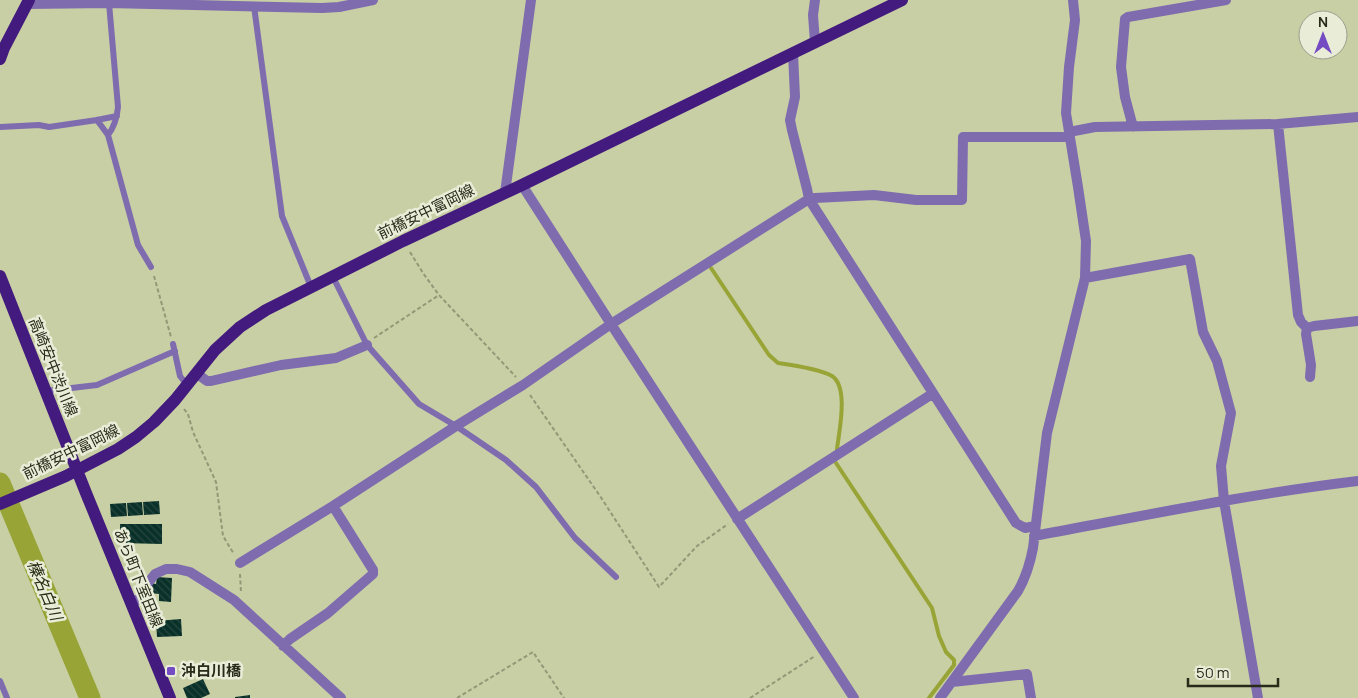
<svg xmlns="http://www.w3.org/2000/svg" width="1358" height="698" viewBox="0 0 1358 698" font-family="Manrope,'Noto Sans JP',sans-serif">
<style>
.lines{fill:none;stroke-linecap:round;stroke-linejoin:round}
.stream{stroke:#98a536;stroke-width:4}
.river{stroke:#98a536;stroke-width:21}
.building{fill:url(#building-back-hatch)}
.path{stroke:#939877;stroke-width:2;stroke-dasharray:4 2.5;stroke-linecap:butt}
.lane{stroke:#7e6caf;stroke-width:6}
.street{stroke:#7e6caf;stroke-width:10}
.primary{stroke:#431a7e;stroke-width:12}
.poi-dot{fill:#754bc4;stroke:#e9edd8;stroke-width:2}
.labels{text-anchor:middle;stroke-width:5;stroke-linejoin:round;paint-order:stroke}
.street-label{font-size:15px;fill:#282a1a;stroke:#e9edd8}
.poi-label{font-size:15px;font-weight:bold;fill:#282a1a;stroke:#e9edd8;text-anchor:start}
.water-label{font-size:16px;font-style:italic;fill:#282c14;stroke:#e9edd8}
</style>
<defs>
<pattern id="building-back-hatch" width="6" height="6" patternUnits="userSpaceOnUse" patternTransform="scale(1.25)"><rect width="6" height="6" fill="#0a3129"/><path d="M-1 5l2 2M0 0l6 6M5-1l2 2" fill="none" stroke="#25463f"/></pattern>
</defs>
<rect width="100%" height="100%" fill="#c8cfa5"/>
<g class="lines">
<path class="stream" d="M711 268 769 355 778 363C792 365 820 369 832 376 849 387 839 432 837 449
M836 463 932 608 939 636 946 652 954 660V665L929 698"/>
<path class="river" d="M0 483 90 698"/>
</g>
<path class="building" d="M159 501 160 514 144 515 143 502Z
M142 502 143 515 128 516 127 503Z
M126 503 127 516 111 517 110 504Z
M120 524H162V544L120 543Z
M157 577 172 578 171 602 159 601V594L150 593 151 583 156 584Z
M181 619 182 636 157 637 156 621Z
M203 679 210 694 201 698H187L183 688Z
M250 695V698H235V697Z"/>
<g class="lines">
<path class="path" d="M410 252 423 273 439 295 516 377
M154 276 171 337
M374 338 439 295
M530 395 600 496 659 587 697 546 728 524
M184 409 188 414 193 432 216 482 223 536 234 554
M240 574 241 592
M457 698 533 652 564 698
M750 698 815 656"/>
<path class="lane" d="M254 6 282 216 311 287
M97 120 108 135 138 245 151 267
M0 127 39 125 49 127 97 120 117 116
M108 135C115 126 117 118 118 107L109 3
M333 277 367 345 419 404 456 426 506 460 536 487 575 538 616 577
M173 344 180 376 187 385
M46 391 97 385 175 351
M0 681 7 698"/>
<path class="street" d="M815 0 813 15 815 42
M27 4 109 3 322 8 339 7 373 0
M793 53 795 97 790 120 792 130 807 189 809 199 1016 523 1025 528 1035 526
M1278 124 1298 315 1301 322 1307 328
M1133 127 1125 97 1121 67 1125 19 1128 17 1226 0
M1069 132 1095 127 1278 124 1358 117
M522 185 611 324 854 698
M505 193 531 0
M1085 278 1190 259 1203 332 1217 361 1231 413 1221 466 1224 501 1258 698
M196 373 207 381H211L281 365 336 358 367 345
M1310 377 1311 365 1306 334 1307 328 1314 326 1358 321
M737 519 932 394
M1034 536C1142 516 1249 494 1358 481
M240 563 333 506 456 426 523 385 611 324 809 199 815 198 874 195 916 200H962L963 137H1070
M131 604 140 598 148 583 155 574 166 569H177L190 572 234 600 341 698
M283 646 290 639 328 613 373 574V570L333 506
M952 682 1027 674 1031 698
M940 698 1018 591C1026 577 1030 564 1033 548L1047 433 1085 278 1086 241 1078 187 1066 113 1069 67 1075 20 1073 0"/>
<path class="primary" d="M0 59 4 48 29 0
M0 276 86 493 170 698
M0 504 66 476 118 449 136 437 154 422 175 400 215 350 240 327 266 310 403 241 522 185 902 0"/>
</g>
<rect class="poi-dot" x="166" y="666" width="10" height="10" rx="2.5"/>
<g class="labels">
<g class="street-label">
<text transform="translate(426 212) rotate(-26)" y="5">前橋安中富岡線</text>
<text transform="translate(53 367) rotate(68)" y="5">高崎安中渋川線</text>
<text transform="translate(71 452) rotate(-26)" y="5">前橋安中富岡線</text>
<text transform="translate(138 578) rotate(68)" y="5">あら町下室田線</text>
</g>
<g class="poi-label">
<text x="181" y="676">沖白川橋</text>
</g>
<g class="water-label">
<text transform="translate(45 590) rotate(67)" y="6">榛名白川</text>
</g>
</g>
<g transform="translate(1323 35)"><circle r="24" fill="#e9edd8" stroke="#9c9f8c"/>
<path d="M0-4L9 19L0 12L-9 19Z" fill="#754bc4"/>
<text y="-8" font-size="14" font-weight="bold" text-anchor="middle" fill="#282a1a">N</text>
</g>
<path d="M1188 678v8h90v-8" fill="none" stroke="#282a1a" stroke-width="2.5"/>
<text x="1196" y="678" font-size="15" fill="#282a1a" stroke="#e9edd8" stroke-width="4" paint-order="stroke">50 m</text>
</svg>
